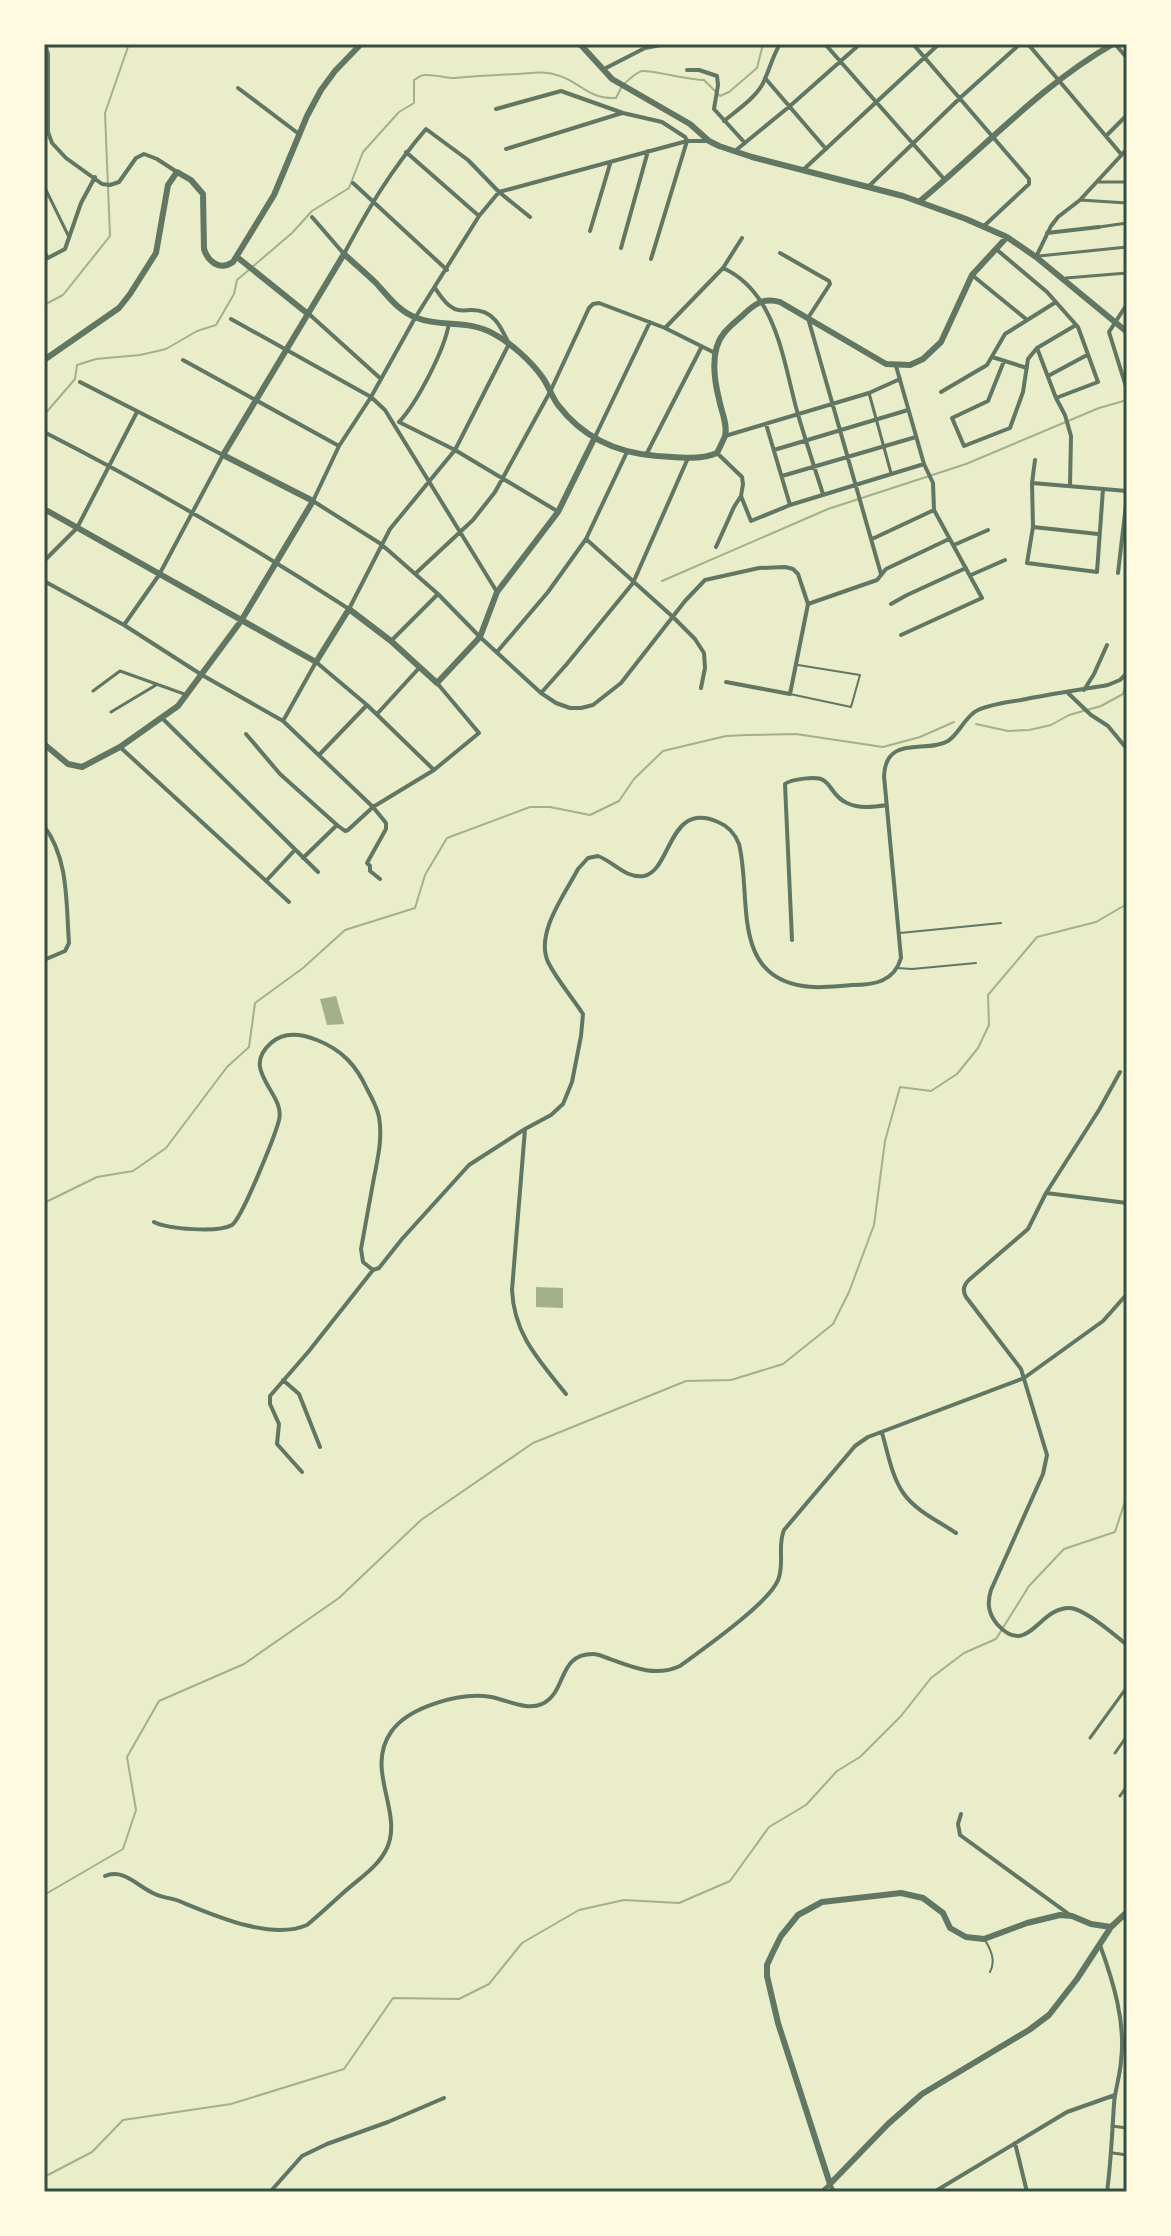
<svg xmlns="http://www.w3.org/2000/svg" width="1171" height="2236" viewBox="0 0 1171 2236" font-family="'IBM Plex Sans',sans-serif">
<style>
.water{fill:#a3b18a}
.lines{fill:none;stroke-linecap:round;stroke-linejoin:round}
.stream{stroke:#a3b18a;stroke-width:2}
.service{stroke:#617663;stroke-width:2}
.pedestrian{stroke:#617663;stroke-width:3}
.minor{stroke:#617663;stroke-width:4}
.tertiary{stroke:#617663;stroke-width:6}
.neatline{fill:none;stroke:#344e41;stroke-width:3}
</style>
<rect width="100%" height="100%" fill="#e9edc9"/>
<path class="water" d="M336 996 344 1024 327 1025 320 999Z
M536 1287 563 1288V1308L536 1307Z"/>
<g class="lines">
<path class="stream" d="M625 83C630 79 635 73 642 71 652 70 688 80 704 80L720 96 729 92 757 68 763 44
M44 305 63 295 110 236 105 113 129 44
M44 415 75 379 77 365 96 359 140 355 166 349 197 331 216 325 234 294 237 280 292 233 312 211 349 188 363 152 399 112 414 103V80C416 79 421 75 424 75 434 74 445 78 455 78 476 76 496 75 517 74 534 73 543 70 560 76 581 83 588 99 616 98L621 88
M662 581 828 509 966 464 1099 408 1127 400
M976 724 1008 731 1029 730 1051 725 1069 715 1101 706 1123 694 1127 678
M44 1203 97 1177 133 1171 166 1148 227 1067 249 1047 255 1003 303 968 345 930 415 908 425 875 447 838 530 807H550L590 815 619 801 634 779 663 751 726 736 747 735 796 734 883 747 920 737 954 722
M44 1895 123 1849 136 1810 127 1757 159 1701 244 1664 339 1598 421 1520 533 1443 686 1381 731 1380 783 1364 833 1324 849 1292 874 1225 885 1141 900 1087 931 1091 957 1074 978 1048 989 1025 988 995 1037 937 1096 922 1127 904
M44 2177 92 2152 123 2120 231 2104 344 2069 393 1998 459 1999 489 1984 522 1943 579 1910 624 1900 679 1903 730 1881 769 1827 806 1805 837 1771 860 1757 901 1716 931 1678 964 1653 996 1639 1029 1586 1064 1549 1115 1532 1127 1495"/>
<path class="service" d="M790 694 851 707 860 675 798 665
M900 933 1001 923
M897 968 912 969 976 963
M985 1940C991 1950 996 1961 990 1972"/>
<path class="pedestrian" d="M1099 182H1127
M44 186 69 237
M1080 200 1127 203
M1099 227 1127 223
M44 250 48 258
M1039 256 1127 247
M1066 278 1127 273
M869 393 891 473
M93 691 120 671 187 695
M111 712 156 685
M1090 1738 1127 1687
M1115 1753 1127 1736
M1120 1796 1127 1786
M1112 2126 1127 2128
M1113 2153 1127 2155"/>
<path class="minor" d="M45 44 48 54V132L52 143 66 158 102 184 110 185 119 182 136 158 144 154 157 159 177 172
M825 44 945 180
M913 44 1029 179V184L984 226
M1028 44 1121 154
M1115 44 1127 58
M604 69 645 48 666 44
M687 70H699L717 76 718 85 714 109 745 143
M765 78 826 149
M238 88 299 134
M496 109 561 91 623 113 662 122 685 137 687 141 651 259
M724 121C736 111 754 99 762 85 769 72 772 57 780 44
M1106 136 1127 115
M707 141H687L499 192 479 216 415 318 371 397 339 446 313 501 381 544 438 594 480 637 541 693 556 703 570 708H581L593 705 621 683 685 601 705 580 759 568 785 567 793 569 798 574 808 604 790 694 726 682
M506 149 622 113
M735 151 790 106 860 44
M406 152 479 216
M803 170 939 44
M353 183 447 270
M869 186 960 98 1020 44
M312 217 344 254C369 207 391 170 426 129L468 160 499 192 530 217
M590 231 610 164
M1047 233 1099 227
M621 248 648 151
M996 249 1047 292 1078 327 1098 382 1056 398
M780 253 829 281 830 284 808 318 881 574
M1036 257 1051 226 1058 217 1080 200 1127 149
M44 260 65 249 81 203 95 177
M723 268C776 292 783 360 797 411 805 439 814 466 823 494
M972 275 1026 319
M1127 304 1109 332 1127 390
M309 314 381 379
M231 319 371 397 385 410 497 592
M665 328 723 268 742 238
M1037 348 1056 398 1065 415 1071 436 1070 486
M992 357 1027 368
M183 360 339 446
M1004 361 988 401 952 418 964 446 1010 428 1023 392 1028 359 1037 348 1076 325
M896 366 924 464 933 483 934 510 982 598 901 635
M1048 376 1087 355
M80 382 223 455 159 575 124 625
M941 392 987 365 1005 334 1056 302
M399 422 455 450 557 511
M399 422C417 403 445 349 449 323
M766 424 790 505
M44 432C148 485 250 545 349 609L390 529 455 450 509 344C501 327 494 310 472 310 465 310 459 312 453 308 445 304 440 295 435 288
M725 436 869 393 900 379
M594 439 650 322
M774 450 908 410
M718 454 742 477 743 484 741 496 751 521 790 505 924 464
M646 455 701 348
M1035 460 1032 483 1033 527 1027 563 1097 572 1103 489
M782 476 916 437
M1032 483 1127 491
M1033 527 1098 534
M586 539 673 617 695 639 704 653 705 668 701 688
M872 539 934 510
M954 545 988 530
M716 547 734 507 741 496
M44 561 77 528 137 412
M1118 573 1127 496
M415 574 473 520 495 492 550 392 589 308 593 304 599 303 665 328 715 353
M971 575 1005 560
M44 581 124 625 202 675 283 721 373 807 386 823V829L367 863 370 866V871L380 879
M808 604 877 580 886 569 949 539
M891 604 907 595 966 568
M391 641 437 595
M497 652 548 592 586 539 627 452
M1084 690 1094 674 1107 645
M541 693 566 665 633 583 688 458
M1068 693 1091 715 1108 726 1127 749
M377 714 420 667
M162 718 318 872
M283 721 316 662 367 705 434 770
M246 734 280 774 337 825 345 831 348 830 373 807 434 770 479 733 437 683
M120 747 289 902
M319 755 367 705
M44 826C69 859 66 904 69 943L65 951 44 960
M303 858 337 825
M266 881 294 851
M792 940 785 784C791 779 817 776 823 780 832 785 833 797 847 803 859 809 874 807 887 805
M1120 1072 1099 1110 1046 1193 1028 1229 970 1279C964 1284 962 1290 966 1297L1021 1369 1047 1455 1043 1474 991 1590C987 1603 988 1613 997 1624 1028 1659 1038 1607 1070 1608 1085 1609 1115 1635 1127 1645
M525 1129 512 1290C514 1335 539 1360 566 1394
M1046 1193 1127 1203
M154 1222C168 1229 218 1233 232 1225 242 1218 275 1136 279 1120 286 1093 239 1071 271 1043 284 1031 302 1034 317 1040 342 1050 356 1065 367 1089 372 1098 377 1107 379 1117 383 1140 377 1161 373 1183 369 1205 365 1227 361 1249L363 1262 373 1270 379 1268 402 1239 469 1165 525 1129 551 1115 563 1104 572 1082 581 1036 583 1014C572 997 557 980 548 962 535 933 565 894 578 869L588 858 598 856C614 862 626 879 644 876 672 870 668 800 718 822 728 826 735 834 739 844 752 896 730 975 803 986 819 989 836 986 852 985 874 985 894 982 901 958L884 776C886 734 926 754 948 741 960 733 965 716 978 710 991 704 1007 702 1021 700 1050 694 1079 690 1108 685L1120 680 1127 673
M283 1380 299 1394 320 1447
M882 1433C888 1453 892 1478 904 1494 916 1511 940 1522 956 1533
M302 1472 277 1444 279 1424 270 1404V1396L309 1351 373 1270
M961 1814 958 1824 960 1835 1070 1915
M105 1876C124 1868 138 1887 155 1894 163 1898 172 1898 179 1901 213 1915 271 1941 307 1925 319 1915 331 1904 343 1893 357 1880 377 1868 386 1850 405 1813 364 1771 391 1732 409 1706 462 1692 491 1697 508 1700 527 1712 544 1703 567 1690 558 1654 593 1654 599 1654 604 1657 610 1659 634 1668 656 1677 680 1666 703 1649 769 1603 778 1580 785 1564 777 1546 784 1530L855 1446 868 1437 1024 1378 1103 1321 1127 1294
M1100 1945C1113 1981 1126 2022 1121 2061 1120 2076 1115 2090 1114 2104 1112 2134 1111 2163 1107 2192
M1015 2143 1027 2192
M270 2192 302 2156 327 2144 388 2122 444 2098
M821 2192 830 2184 834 2192
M934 2192 1067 2112 1115 2095"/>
<path class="tertiary" d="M580 44 612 79 690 124 709 141 719 146 752 157 903 196 966 219 1007 237 1036 257 1127 332
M920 201C983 149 1041 85 1113 44
M237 257 308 314
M44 360 119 308 130 294 156 253 168 185 177 172 191 180 203 194 204 249C208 262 220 271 233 262L274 195 307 116 321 90 335 71 361 44
M44 509 316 662 349 609 391 641 437 683 480 637 497 592 558 512 594 439
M44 744 68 764 82 767 120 747 178 706 241 621 313 501 223 455 344 254C355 264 366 273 376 283 388 296 399 312 417 318 443 328 468 319 494 334 512 344 531 361 543 378 549 387 552 397 558 405 583 438 617 453 657 456 677 457 698 461 717 453 720 447 723 441 725 436 728 424 721 411 719 399 714 379 710 350 724 333 729 327 736 321 742 316 754 304 764 297 780 302L886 364 910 365 923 359 941 342 972 275 1007 237
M1111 1927 1091 1924 1072 1916 1060 1915 1027 1923 984 1939 966 1937 950 1928 943 1913 923 1898 901 1893 822 1902 798 1915 781 1936 773 1952 767 1965V1976L778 2023 830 2184 888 2124 922 2094 1029 2030 1049 2015 1077 1979 1111 1927 1127 1912"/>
</g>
<rect width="1171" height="2236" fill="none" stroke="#fefae0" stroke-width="92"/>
<rect x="46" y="46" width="1079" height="2144" class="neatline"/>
</svg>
